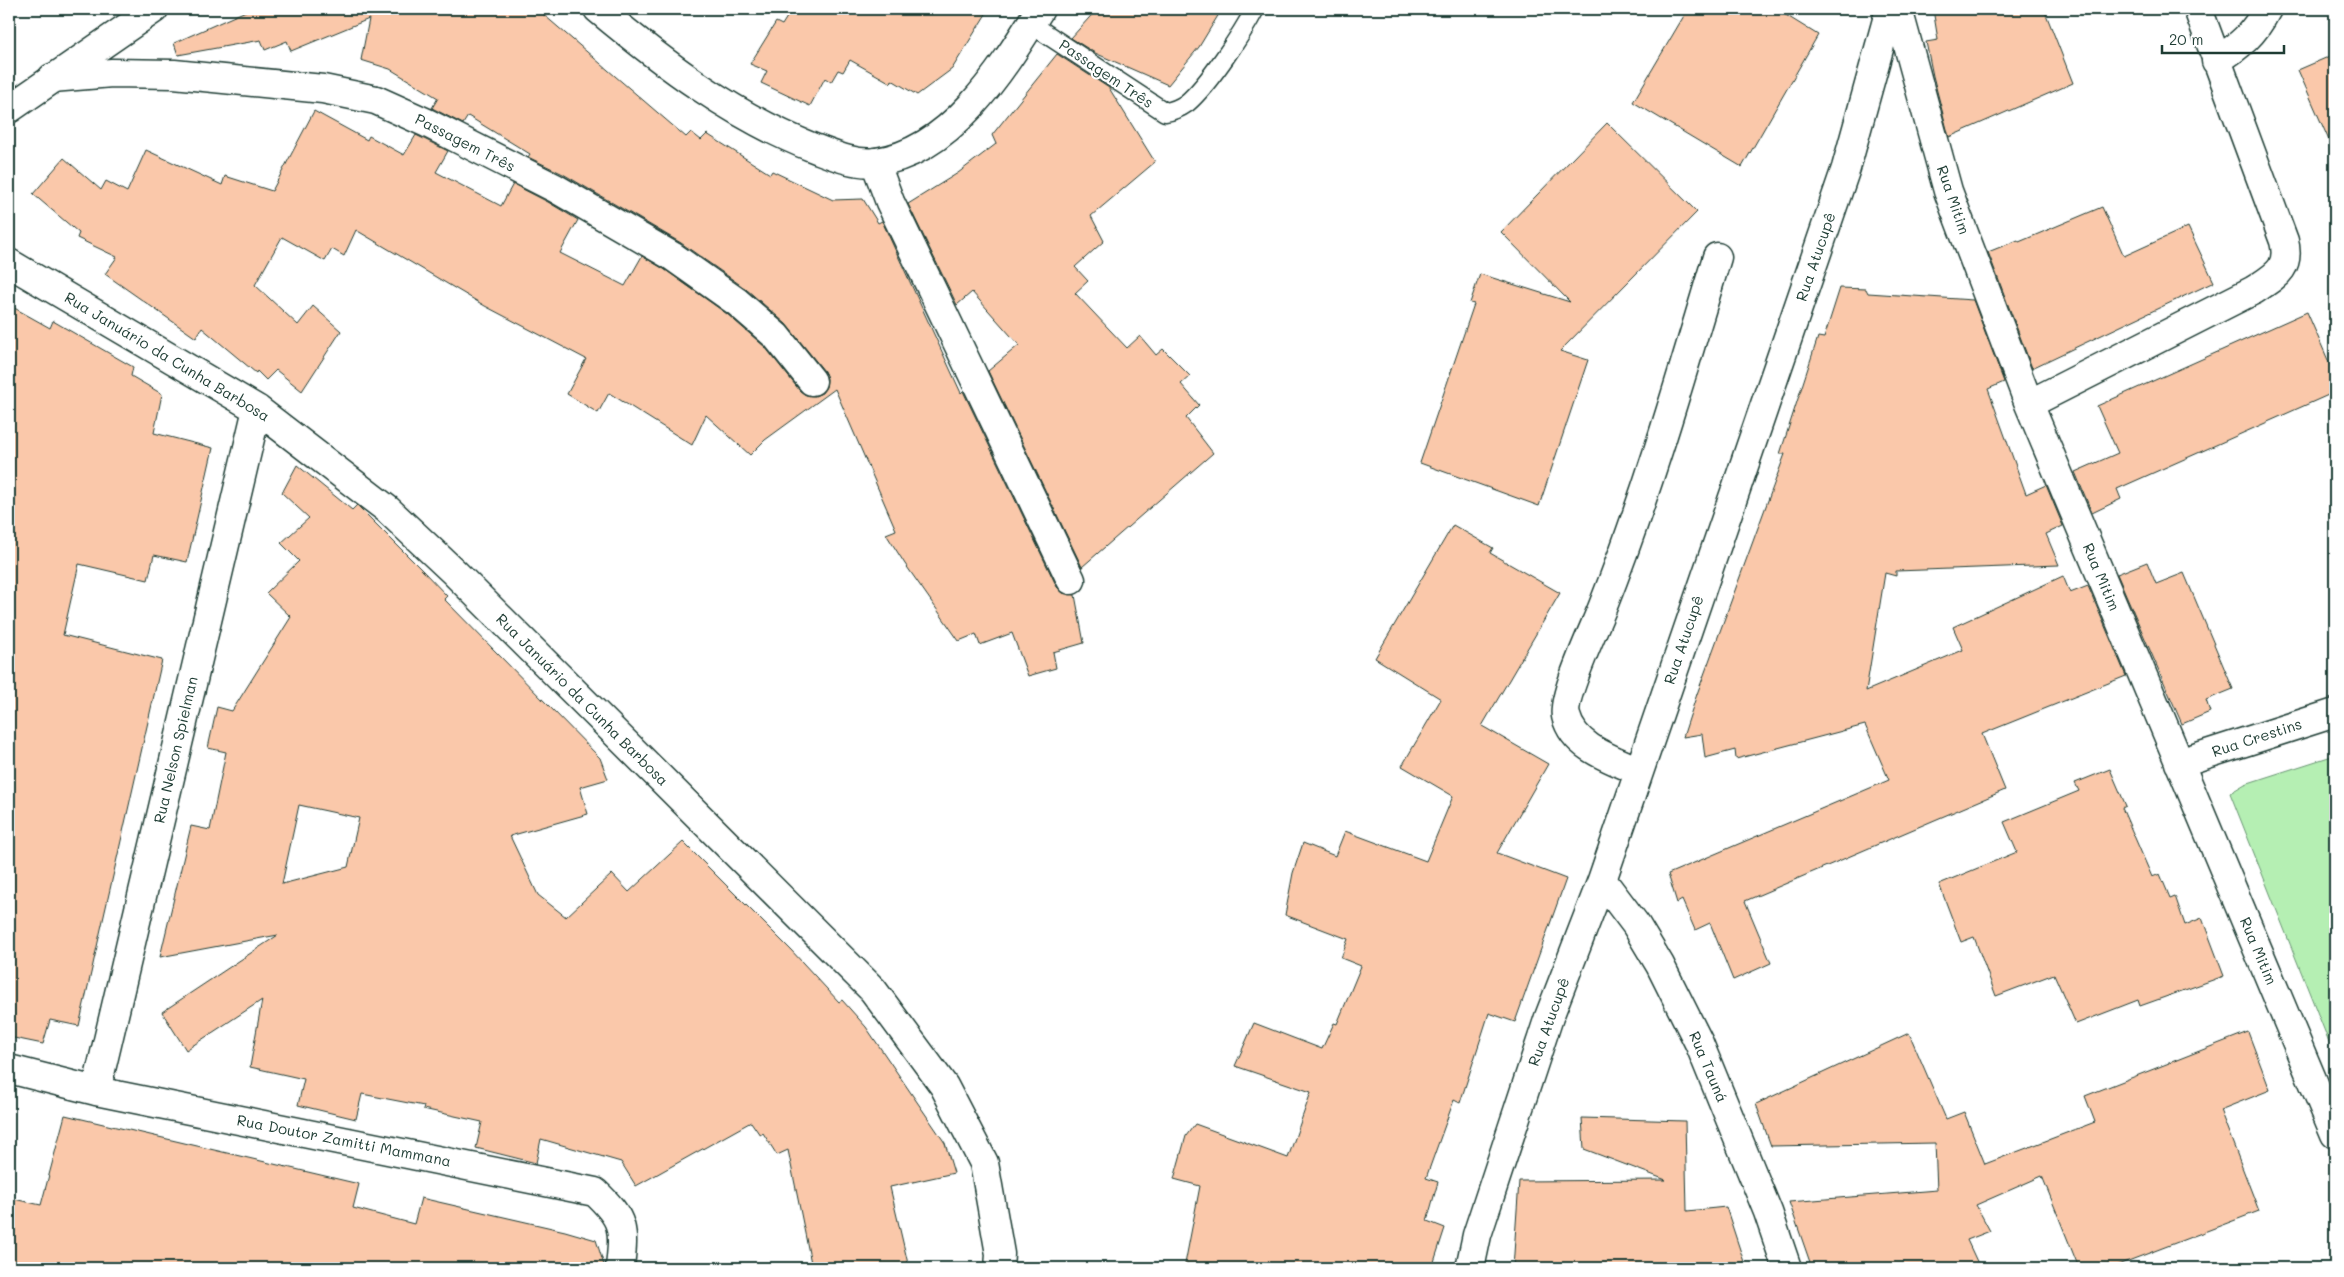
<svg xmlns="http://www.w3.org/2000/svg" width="2344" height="1277" viewBox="0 0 2344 1277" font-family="Mali,sans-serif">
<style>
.green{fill:#b5efb3;stroke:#6a9674}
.building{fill:#fac8aa;stroke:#1f3d34;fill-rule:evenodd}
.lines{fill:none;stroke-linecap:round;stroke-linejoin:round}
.service-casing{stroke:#1f3d34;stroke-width:21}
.minor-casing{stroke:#1f3d34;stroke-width:31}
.tertiary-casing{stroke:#1f3d34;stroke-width:31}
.service{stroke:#fff;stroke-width:18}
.minor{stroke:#fff;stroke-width:28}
.tertiary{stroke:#fff;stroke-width:28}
.labels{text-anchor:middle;stroke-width:4;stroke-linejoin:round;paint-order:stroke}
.street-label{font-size:15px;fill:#1f3d34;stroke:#fff}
</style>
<rect width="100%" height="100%" fill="#fff"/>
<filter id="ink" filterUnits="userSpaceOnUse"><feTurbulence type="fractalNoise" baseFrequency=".02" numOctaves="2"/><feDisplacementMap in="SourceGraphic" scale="10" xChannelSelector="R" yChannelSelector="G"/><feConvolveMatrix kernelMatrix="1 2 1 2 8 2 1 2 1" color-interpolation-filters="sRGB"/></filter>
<g filter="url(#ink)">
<path class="green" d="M2335 755V904L2331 933 2335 991V1057L2230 793 2245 784Z"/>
<path class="building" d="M248 9H537L686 137 691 132 701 140 707 134 770 174 772 171 833 200 863 199 878 223 882 221 961 393 963 391 1057 587 1063 593 1075 595 1084 643 1053 652 1056 668 1028 676 1012 633 980 645 976 634 959 641 905 564 886 534 896 530 835 389 765 440 750 455 706 415 692 445 609 393 598 413 567 394 586 359 485 306 356 230 344 256 332 249 325 261 282 237 255 285 298 325 313 306 341 331 302 391 276 370 266 380 257 371 256 373 202 328 196 338 105 274 117 257 77 238 79 233 33 194 64 158 101 190 106 181 127 192 146 150 222 185 225 176 272 191 314 111 367 140 369 136 404 155 416 135 448 151 436 172 501 206 513 184 548 202 578 220 560 253 625 286 642 256 664 269 727 314 765 347 800 391 806 395 815 396 822 393 826 387 827 379 824 371 786 324 746 289 681 243 563 174 528 157 530 154 468 116 463 124 432 108 438 98 390 69 361 60 369 19 291 51 287 41 265 50 261 40 178 55 174 43 248 10Z
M792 9H989L952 69 917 95 892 80 891 83 850 60 843 72 838 70 831 82 825 78 810 106 761 83 767 71 750 64 776 22 782 25Z
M1097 9H1222L1199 47 1168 85 1095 53 1071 38Z
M1688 9H1776L1818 35 1742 167 1633 102Z
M1933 9H2044L2073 83 1949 137 1933 76 1926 42 1938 40Z
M1057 54 1109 88 1155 162 1091 216 1104 241 1075 267 1088 281 1075 293 1127 348 1140 336 1156 355 1163 349 1190 376 1181 384 1199 405 1186 418 1213 453 1082 567 988 371 1019 345 972 292 957 305 908 204 958 173 996 144 992 135Z
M2335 54V154L2298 70Z
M1607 123 1697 212 1560 351 1588 360 1539 506 1420 463 1474 304 1470 303 1480 274 1570 302 1501 232Z
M2102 207 2124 256 2188 227 2214 282 2032 368 1988 252 2018 240 2019 242Z
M1840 288 1866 289 1868 293 1973 300 2004 382 1988 389 2026 494 2046 485 2063 526 2046 534 2059 565 1896 571V576L1885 573 1866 691 1963 650 1953 627 2063 576 2070 593 2088 586 2126 676 1982 734 2005 790 1745 901 1771 963 1733 980 1710 923 1695 930 1682 900 1677 903 1668 874 1889 780 1865 725 1736 759 1735 750 1705 758 1702 734 1683 737 1697 694 1785 454H1780L1818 337 1824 338Z
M9 305 50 328 53 321 133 367 131 376 162 394 154 433 213 448 187 562 154 555 148 580 79 564 63 635 162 660 79 1026 50 1020 43 1044 9 1037Z
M2307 312 2335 376V392L2117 489 2121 499 2092 513 2075 472 2118 453 2097 406Z
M297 465 352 510 357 505 423 571 447 596 444 599 600 758 608 779 580 787 588 814 510 836 538 895 566 917 612 874 629 892 683 842 791 950 839 1002 842 1000 866 1027 945 1143 954 1173 890 1187 909 1268H812L788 1150 777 1155 763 1133 760 1135 751 1122 636 1186 621 1162 541 1139 536 1163 476 1148 482 1122 423 1109 424 1106 362 1094 356 1119 298 1105 304 1079 250 1067 262 1000 186 1050 162 1012 278 935 160 957 191 826 210 830 226 752 208 748 217 707 232 711 291 617 266 593 299 561 281 543 309 518 282 493ZM299 805 359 818 348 867 282 884Z
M1453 525 1493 548 1490 553 1560 593 1482 726 1548 764 1497 853 1566 879 1515 1022 1489 1013 1460 1103 1454 1100 1426 1178 1438 1182 1427 1221 1445 1228 1432 1268H1189L1190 1265 1185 1264 1200 1186 1174 1179 1186 1136 1195 1124 1288 1158 1311 1092 1235 1066 1254 1023 1322 1049 1334 1023 1337 1024 1361 966 1341 958 1348 939 1285 915 1293 873 1303 843 1335 856 1345 831 1426 861 1453 796 1402 766 1441 699 1375 658Z
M2147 562 2156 584 2184 573 2233 689 2206 700 2210 712 2182 724 2117 574Z
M2110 769 2126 806 2122 808 2152 877 2160 874 2170 898 2175 896 2185 925 2202 918 2224 976 2140 1006 2138 1000 2076 1024 2054 974 1996 996 1974 937 1961 942 1939 884 2017 852 2004 822 2079 791 2075 783Z
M2248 1032 2270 1090 2220 1110 2259 1211 2110 1268H2079L2042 1176 1976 1205 1990 1231 1967 1240 1980 1268H1812L1789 1202 1937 1190 1935 1143 1771 1146 1756 1104 1909 1033 1946 1119 1964 1112 1985 1164 2095 1122 2085 1096Z
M65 1115 359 1184 353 1208 414 1224 421 1198 565 1231 596 1240 605 1268H9V1198L41 1205Z
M1582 1118 1685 1121 1687 1211 1726 1207 1746 1268H1513L1519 1181 1666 1180 1584 1149Z"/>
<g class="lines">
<defs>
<path id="service" d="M1031 24 1165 112C1174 111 1180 108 1187 103 1208 85 1242 34 1255 9"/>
<path id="minor" d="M1898 9 1948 191 2029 404 2335 1134
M2216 61C2240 46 2254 34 2267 9
M52 78 112 73 174 74 323 89 376 100 427 123 555 188 672 256 737 302 776 336 812 381
M875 162 890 202 1071 580
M9 263 257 409 387 509 454 572 873 990 944 1086 984 1163 1000 1254 999 1268
M2029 404 2254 290C2275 276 2291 269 2284 241L2198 9
M2179 763 2335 713
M1639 771C1612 759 1574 748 1566 716 1561 698 1595 627 1603 606 1648 492 1682 374 1717 257
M1602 880 1636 925 1660 965 1699 1043 1768 1212 1787 1268
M9 1069 96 1091 595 1192C625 1220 624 1229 620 1268
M96 1091 257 409
M1470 1268 1477 1235 1549 1017 1602 880 1846 168 1890 9"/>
<path id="tertiary" d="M598 9C664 64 734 117 814 148 833 155 855 165 876 162 952 152 1003 68 1040 9
M9 109 154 9"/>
</defs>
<use href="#service" class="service-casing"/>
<use href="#minor" class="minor-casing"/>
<use href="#tertiary" class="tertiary-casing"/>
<use href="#service" class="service"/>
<use href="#minor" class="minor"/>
<use href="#tertiary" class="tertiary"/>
</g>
</g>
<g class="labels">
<g class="street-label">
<text transform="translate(1106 74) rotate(34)" y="5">Passagem Três</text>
<text transform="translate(465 143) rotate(27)" y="5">Passagem Três</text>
<text transform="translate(1953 200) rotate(71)" y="5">Rua Mitim</text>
<text transform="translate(1816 257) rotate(-71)" y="5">Rua Atucupê</text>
<text transform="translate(167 357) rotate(31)" y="5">Rua Januário da Cunha Barbosa</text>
<text transform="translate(2101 577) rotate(67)" y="5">Rua Mitim</text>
<text transform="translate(1684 640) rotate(-71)" y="5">Rua Atucupê</text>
<text transform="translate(582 700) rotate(45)" y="5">Rua Januário da Cunha Barbosa</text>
<text transform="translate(2257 738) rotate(-18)" y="5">Rua Crestins</text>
<text transform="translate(176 750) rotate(-77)" y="5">Rua Nelson Spielman</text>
<text transform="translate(2258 951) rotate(67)" y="5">Rua Mitim</text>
<text transform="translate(1549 1022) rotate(-70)" y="5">Rua Atucupê</text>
<text transform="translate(1708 1067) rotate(67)" y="5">Rua Tauná</text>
<text transform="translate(344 1141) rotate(11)" y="5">Rua Doutor Zamitti Mammana</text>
</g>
</g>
<rect width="2344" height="1277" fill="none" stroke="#fff" stroke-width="30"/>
<rect x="15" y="15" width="2314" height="1247" fill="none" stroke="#1f3d34" stroke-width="2" filter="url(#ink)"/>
<path d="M2162 45v8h122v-8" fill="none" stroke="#1f3d34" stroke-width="2.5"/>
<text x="2169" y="45" font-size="15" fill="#1f3d34" stroke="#ffffff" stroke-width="4" paint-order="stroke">20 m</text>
</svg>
